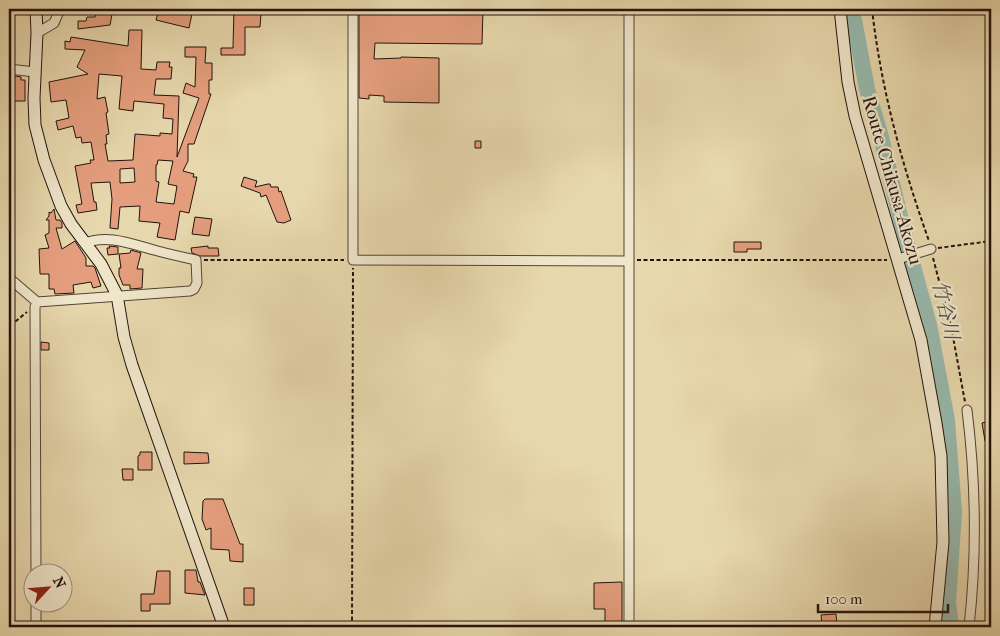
<svg xmlns="http://www.w3.org/2000/svg" width="1000" height="636" viewBox="0 0 1000 636" font-family="'IM FELL French Canon','Noto Serif JP',serif">
<style>
.lines{fill:none;stroke-linecap:round;stroke-linejoin:round}
.river{stroke:#97b9ad;stroke-width:16}
.building{fill:#e49e7d;stroke:#22130e;fill-rule:evenodd}
.street-casing{stroke:#534436;stroke-width:11}
.secondary-casing{stroke:#22130e;stroke-width:13}
.path{stroke:#22130e;stroke-width:2;stroke-dasharray:4 2.5;stroke-linecap:butt}
.street{stroke:#efe5c9;stroke-width:9}
.secondary{stroke:#efe5c9;stroke-width:11}
.labels{text-anchor:middle;stroke-width:4.5;stroke-linejoin:round;paint-order:stroke}
.street-label{font-size:19px;fill:#22130e;stroke:#efe5c9}
.water-label{font-size:20px;font-style:italic;fill:#4b4d46;stroke:#efe5c9}
</style>
<rect width="100%" height="100%" fill="#e7d7ac"/>
<filter id="stains"><feTurbulence type="fractalNoise" baseFrequency=".004" numOctaves="4"/><feColorMatrix values="0 0 0 0 .2 0 0 0 0 .09 0 0 0 0 .02 0 0 0 .5 -.17"/></filter>
<radialGradient id="worn" r=".72"><stop offset=".6" stop-color="#630" stop-opacity="0"/><stop offset="1" stop-color="#630" stop-opacity=".3"/></radialGradient>
<g class="lines">
<path class="river" d="M852 9 867 89 881 137 903 229 929 325 947 420 954 512 948 603 951 627"/>
</g>
<path class="building" d="M98 9H113L110 25 78 29V21H86L87 17H95L96 11 98 12Z
M159 9H193L189 28 156 20Z
M234 9H246V11H258V13H261L260 27H245V55H221V48H233Z
M359 9H483L482 44 375 43 374 59 401 58V57L439 58V103L384 102V96L369 95V99L359 98Z
M129 30H142L141 69 156 70 157 62H170L169 67H172L171 79H156L154 95 179 96 177 157 199 98 183 93 186 83 195 87 196 57H185V47H206L205 63H212V80H209V94H211L194 144H188V161L183 171 194 174 193 177H197L189 213 180 211 175 240 157 237 160 223 139 221 140 206 120 207 118 229 110 228 112 199 110 182 91 183 94 202H96L97 210 78 213 76 205 82 204 75 166 91 163 90 160H94L91 142 82 143 81 137 76 138 73 126 58 130 56 121 69 118 66 100 51 102 49 82 88 74 77 67 85 50 65 49V41L70 42 71 37 128 46ZM99 74 122 76 119 109 133 111 134 101 164 104 163 118 173 119 172 134 160 133V136L135 134 133 160 108 161 105 144H107L106 135 109 134 106 113 108 112 105 97 97 99ZM158 160 173 161 168 184 177 186 174 204 156 202 159 182 156 181V165H157ZM134 168 135 182 120 183V169Z
M9 75 21 77V80H25V101H10Z
M475 141H481V148H475Z
M244 177 257 181 255 187 268 184H270L271 187H278L279 192 281 191 291 220 284 223 277 222 266 195 261 197 260 193 241 186Z
M54 209 56 220H60L62 223V228H56L62 249 75 241 86 258V266H93L95 268 101 286 93 288 91 282 73 285 74 293 55 294 54 289H49V274H40L39 249 49 248 45 235 49 233V220H46L49 216V212L51 213Z
M195 217 212 219 209 236 192 234Z
M734 242H761V249H747V252H734Z
M109 246 118 247V254L108 255 107 248H110Z
M208 246V248H218L219 256H200L192 253 191 248Z
M131 250 141 253 137 269H143L142 288 130 289V285H123L119 275V268H121L119 254 130 253Z
M41 342 49 343V350H41Z
M991 421V440L985 441 982 423Z
M140 452H152V470H138V456L140 455Z
M184 452 208 453 209 463 184 464Z
M122 469H133V480H123Z
M205 499H223L240 544H243V562L230 561 229 550 211 549V528L206 530 202 519 203 501Z
M185 570H196L198 582H200L205 595 185 593Z
M157 571H170V604H150V611H141V594H154Z
M622 582V627H605V609H594V583Z
M244 588H254V605H244Z
M836 614 837 624 822 625 821 615Z"/>
<g class="lines">
<defs>
<path id="street" d="M353 9V260L629 261
M37 33 54 23 60 9
M9 69 35 72
M898 259 931 249
M9 278 37 302
M37 302 190 291 194 289 197 283 196 260C182 257 168 254 154 250 131 244 108 234 85 243
M967 410C976 483 977 554 969 627
M36 574 35 307 37 302
M36 604V627
M629 627V9"/>
<path id="secondary" d="M36 9 37 33 34 98 35 125 44 160 61 206 71 224 101 264 117 295 124 337 132 365 224 627
M840 9 848 82 855 116 921 340 936 423 941 456 943 542 935 627"/>
</defs>
<use href="#street" class="street-casing"/>
<use href="#secondary" class="secondary-casing"/>
<path class="path" d="M872 9C881 89 902 165 929 241
M938 248 991 241
M933 258 951 326 965 402
M204 260H344
M637 260H887
M9 323 16 321 27 312
M352 627 353 268"/>
<use href="#street" class="street"/>
<use href="#secondary" class="secondary"/>
</g>
<g class="labels">
<g class="street-label">
<text transform="translate(893 180) rotate(74)" y="7">Route Chikusa-Akozu</text>
</g>
<g class="water-label">
<text transform="translate(946 310) rotate(77)" y="7">竹谷川</text>
</g>
</g>
<rect width="1000" height="636" fill="none" stroke="#e7d7ac" stroke-width="30"/>
<rect x="10" y="10" width="980" height="616" fill="none" stroke="#22130e" stroke-width="2.5"/>
<rect x="15" y="15" width="970" height="606" fill="none" stroke="#22130e"/>
<g transform="translate(48 588) rotate(64)"><circle r="24" fill="#efe5c9" stroke="#9d917e"/>
<path d="M0-4L9 19L0 12L-9 19Z" fill="#8f2418"/>
<text y="-8" font-size="14" font-weight="bold" text-anchor="middle" fill="#22130e">N</text>
</g>
<path d="M818 604v8h130v-8" fill="none" stroke="#22130e" stroke-width="2.5"/>
<text x="825" y="604" font-size="15" fill="#22130e" stroke="#efe5c9" stroke-width="4" paint-order="stroke">100 m</text>
<rect width="100%" height="100%" filter="url(#stains)"/>
<rect width="100%" height="100%" fill="url(#worn)"/>
</svg>
